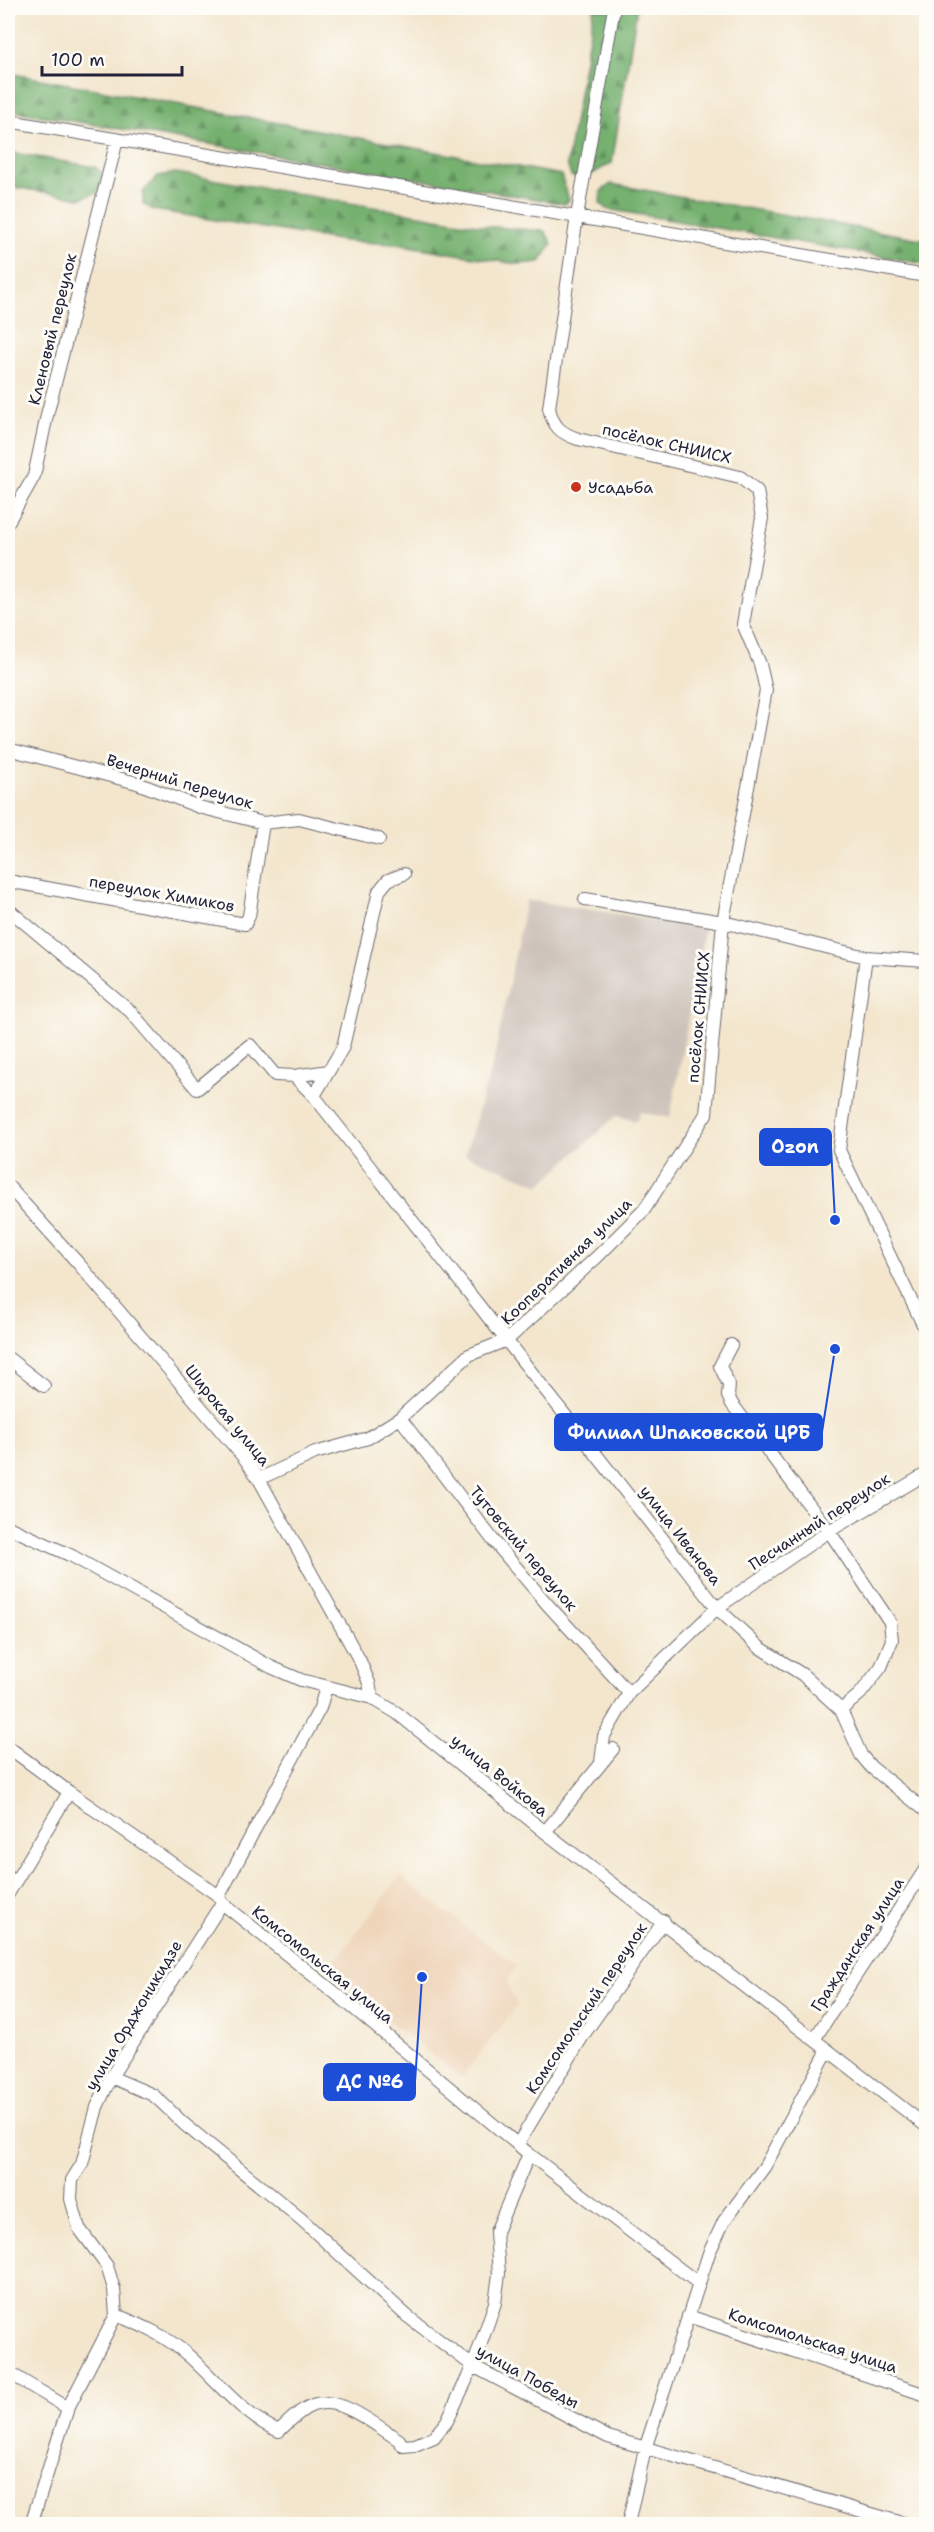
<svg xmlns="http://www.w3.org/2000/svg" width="934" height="2532" viewBox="0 0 934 2532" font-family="'Shantell Sans',sans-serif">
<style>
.built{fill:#efd6bb}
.industrial{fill:#cdc2b9}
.forest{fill:url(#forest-firs);stroke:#4c6a56;stroke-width:1.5}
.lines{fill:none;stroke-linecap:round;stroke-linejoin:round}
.minor-casing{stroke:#6b676e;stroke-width:14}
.minor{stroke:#fff;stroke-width:12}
.poi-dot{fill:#c8321e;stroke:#fdfcf7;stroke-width:2}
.labels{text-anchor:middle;stroke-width:6;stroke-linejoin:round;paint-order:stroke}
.street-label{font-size:16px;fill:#22223b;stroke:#fdfcf7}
.poi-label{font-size:16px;fill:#22223b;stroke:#fdfcf7;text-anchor:start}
.leader{fill:none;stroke:#1d4ed8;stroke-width:2}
.callout-dot{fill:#1d4ed8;stroke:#fdfcf7;stroke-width:2}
.callout{fill:#1d4ed8;stroke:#1d4ed8;stroke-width:2}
.callout-label{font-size:18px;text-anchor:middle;font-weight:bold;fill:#fff}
</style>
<defs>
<pattern id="forest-firs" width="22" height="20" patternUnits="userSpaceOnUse" patternTransform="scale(1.5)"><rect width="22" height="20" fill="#76b170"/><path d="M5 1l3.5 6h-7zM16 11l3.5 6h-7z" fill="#60905d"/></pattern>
</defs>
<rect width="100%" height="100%" fill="#fdfcf7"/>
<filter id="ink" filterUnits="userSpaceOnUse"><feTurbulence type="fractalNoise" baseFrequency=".0167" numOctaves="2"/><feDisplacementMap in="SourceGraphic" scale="12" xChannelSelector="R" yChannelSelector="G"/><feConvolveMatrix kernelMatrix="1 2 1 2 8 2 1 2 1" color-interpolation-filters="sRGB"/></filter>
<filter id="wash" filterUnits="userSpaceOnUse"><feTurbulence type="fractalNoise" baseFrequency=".008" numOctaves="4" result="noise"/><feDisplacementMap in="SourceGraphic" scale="24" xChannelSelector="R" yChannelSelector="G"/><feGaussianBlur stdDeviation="1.35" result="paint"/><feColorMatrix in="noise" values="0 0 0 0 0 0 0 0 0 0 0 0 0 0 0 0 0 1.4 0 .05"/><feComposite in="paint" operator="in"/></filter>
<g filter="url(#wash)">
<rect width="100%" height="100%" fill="#f3e6cd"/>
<path class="built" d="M400 1876 516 1966 507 1983 517 2006 461 2078 327 1971Z"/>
<path class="industrial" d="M526 900 705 927 670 1118 640 1112 636 1121 616 1116 540 1185 465 1155 494 1059Z"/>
<path class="forest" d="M594 8H637L612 163C597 169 588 182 571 176L567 164Z
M8 73 561 175 569 200 565 204 8 110Z
M8 152 95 167 102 173 99 192 81 198 8 186Z
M176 173 483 226 545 231 552 244 540 262 517 264 396 244 344 241 154 210 143 204V192L158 176Z
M611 184 926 240V264L607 209 600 203 601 191Z"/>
</g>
<g filter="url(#ink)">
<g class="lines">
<defs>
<path id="minor" d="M8 121 926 276
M8 522 34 476 47 415 117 140
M8 749 137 783 199 807 263 823 299 819 379 839
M404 874 388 880 379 891 343 1047 314 1096 717 1608 759 1647 803 1675 841 1710 861 1755 871 1767 926 1811
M8 881 245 924 249 916 263 823
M585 899 723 922 866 957 926 961
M8 909 131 1012 197 1089 250 1045 275 1075 294 1076 329 1071
M866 957 839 1150 926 1331
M294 1076 314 1096
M8 1186 78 1263 245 1459 259 1479 360 1661 369 1683 372 1698
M731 1345 720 1366 729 1385 728 1396 732 1404 829 1531 890 1622 892 1640 881 1667 860 1694 841 1710
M8 1358 44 1386
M400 1418 493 1540 547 1604 629 1693
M259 1479 315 1453 368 1438 400 1418 469 1355 507 1340 597 1257 644 1210 706 1114 723 922 766 690 760 664 743 624 762 518 757 491 740 477 578 439C560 433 553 426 549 408L577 216 614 8
M8 1527 72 1556 271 1667 301 1680 372 1698 397 1713 545 1832 926 2126
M8 1747 69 1792 219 1896 222 1903 339 1996 529 2154 698 2283
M601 1763 604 1736 629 1693 717 1608 829 1531 926 1474
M545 1832 613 1749
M8 1894 69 1792
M219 1896 320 1708 326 1687
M815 2038 926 1868
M111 2077 153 2095 161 2102 184 2124 301 2219 407 2316 473 2366 608 2437 906 2524
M518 2144 584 2034 664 1921
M116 2315C144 2326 166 2336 189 2356 217 2381 243 2416 279 2431 288 2422 301 2409 313 2405 341 2395 376 2426 399 2440L403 2446 415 2445 434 2437 447 2421 473 2366 495 2303 499 2274 496 2232 529 2154
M116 2315 114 2289 107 2266 79 2228 71 2199 72 2180 82 2164 97 2107 111 2077 222 1903
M688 2316 926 2395
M8 2372 68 2408
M31 2524 68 2408 116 2315
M628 2524 645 2449 709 2253 724 2221 765 2166 828 2050"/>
</defs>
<use href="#minor" class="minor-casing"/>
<use href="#minor" class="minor"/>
</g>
</g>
<circle class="poi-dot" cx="576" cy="487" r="6"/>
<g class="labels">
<g class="street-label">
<text transform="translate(52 329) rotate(-76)" y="6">Кленовый переулок</text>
<text transform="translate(667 443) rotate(13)" y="6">посёлок СНИИСХ</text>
<text transform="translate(180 781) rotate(17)" y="6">Вечерний переулок</text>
<text transform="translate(162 893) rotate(10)" y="6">переулок Химиков</text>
<text transform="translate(698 1017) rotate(-85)" y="6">посёлок СНИИСХ</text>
<text transform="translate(566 1261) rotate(-44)" y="6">Кооперативная улица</text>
<text transform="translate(228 1415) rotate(51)" y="6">Широкая улица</text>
<text transform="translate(819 1521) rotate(-33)" y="6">Песчанный переулок</text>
<text transform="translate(681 1535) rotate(52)" y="6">улица Иванова</text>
<text transform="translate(524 1548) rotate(50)" y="6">Тутовский переулок</text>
<text transform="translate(500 1775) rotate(39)" y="6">улица Войкова</text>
<text transform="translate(857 1944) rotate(-57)" y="6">Гражданская улица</text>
<text transform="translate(323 1964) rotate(39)" y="6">Комсомольская улица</text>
<text transform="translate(586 2008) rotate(-56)" y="6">Комсомольский переулок</text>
<text transform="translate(133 2015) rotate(-59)" y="6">улица Орджоникидзе</text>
<text transform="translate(813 2340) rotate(18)" y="6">Комсомольская улица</text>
<text transform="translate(528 2376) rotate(29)" y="6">улица Победы</text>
</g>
<g class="poi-label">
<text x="588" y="493">Усадьба</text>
</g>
</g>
<path class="leader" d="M835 1220L831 1147M835 1349L822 1432M422 1977L415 2082"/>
<g class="callout-dot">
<circle cx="835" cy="1220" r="6"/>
<circle cx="835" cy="1349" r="6"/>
<circle cx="422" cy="1977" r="6"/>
</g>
<g class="callout">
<rect x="760" y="1129" width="71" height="36" rx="6"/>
<rect x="555" y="1414" width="267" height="36" rx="6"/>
<rect x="324" y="2064" width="91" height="36" rx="6"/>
</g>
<g class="callout-label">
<text x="795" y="1153">Ozon</text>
<text x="689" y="1439">Филиал Шпаковской ЦРБ</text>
<text x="370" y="2088">ДС №6</text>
</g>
<rect width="934" height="2532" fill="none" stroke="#fdfcf7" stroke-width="30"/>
<path d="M42 66v9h140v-9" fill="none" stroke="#22223b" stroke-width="3"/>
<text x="51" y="66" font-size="18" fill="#22223b" stroke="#fdfcf7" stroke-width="4.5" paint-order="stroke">100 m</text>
</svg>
